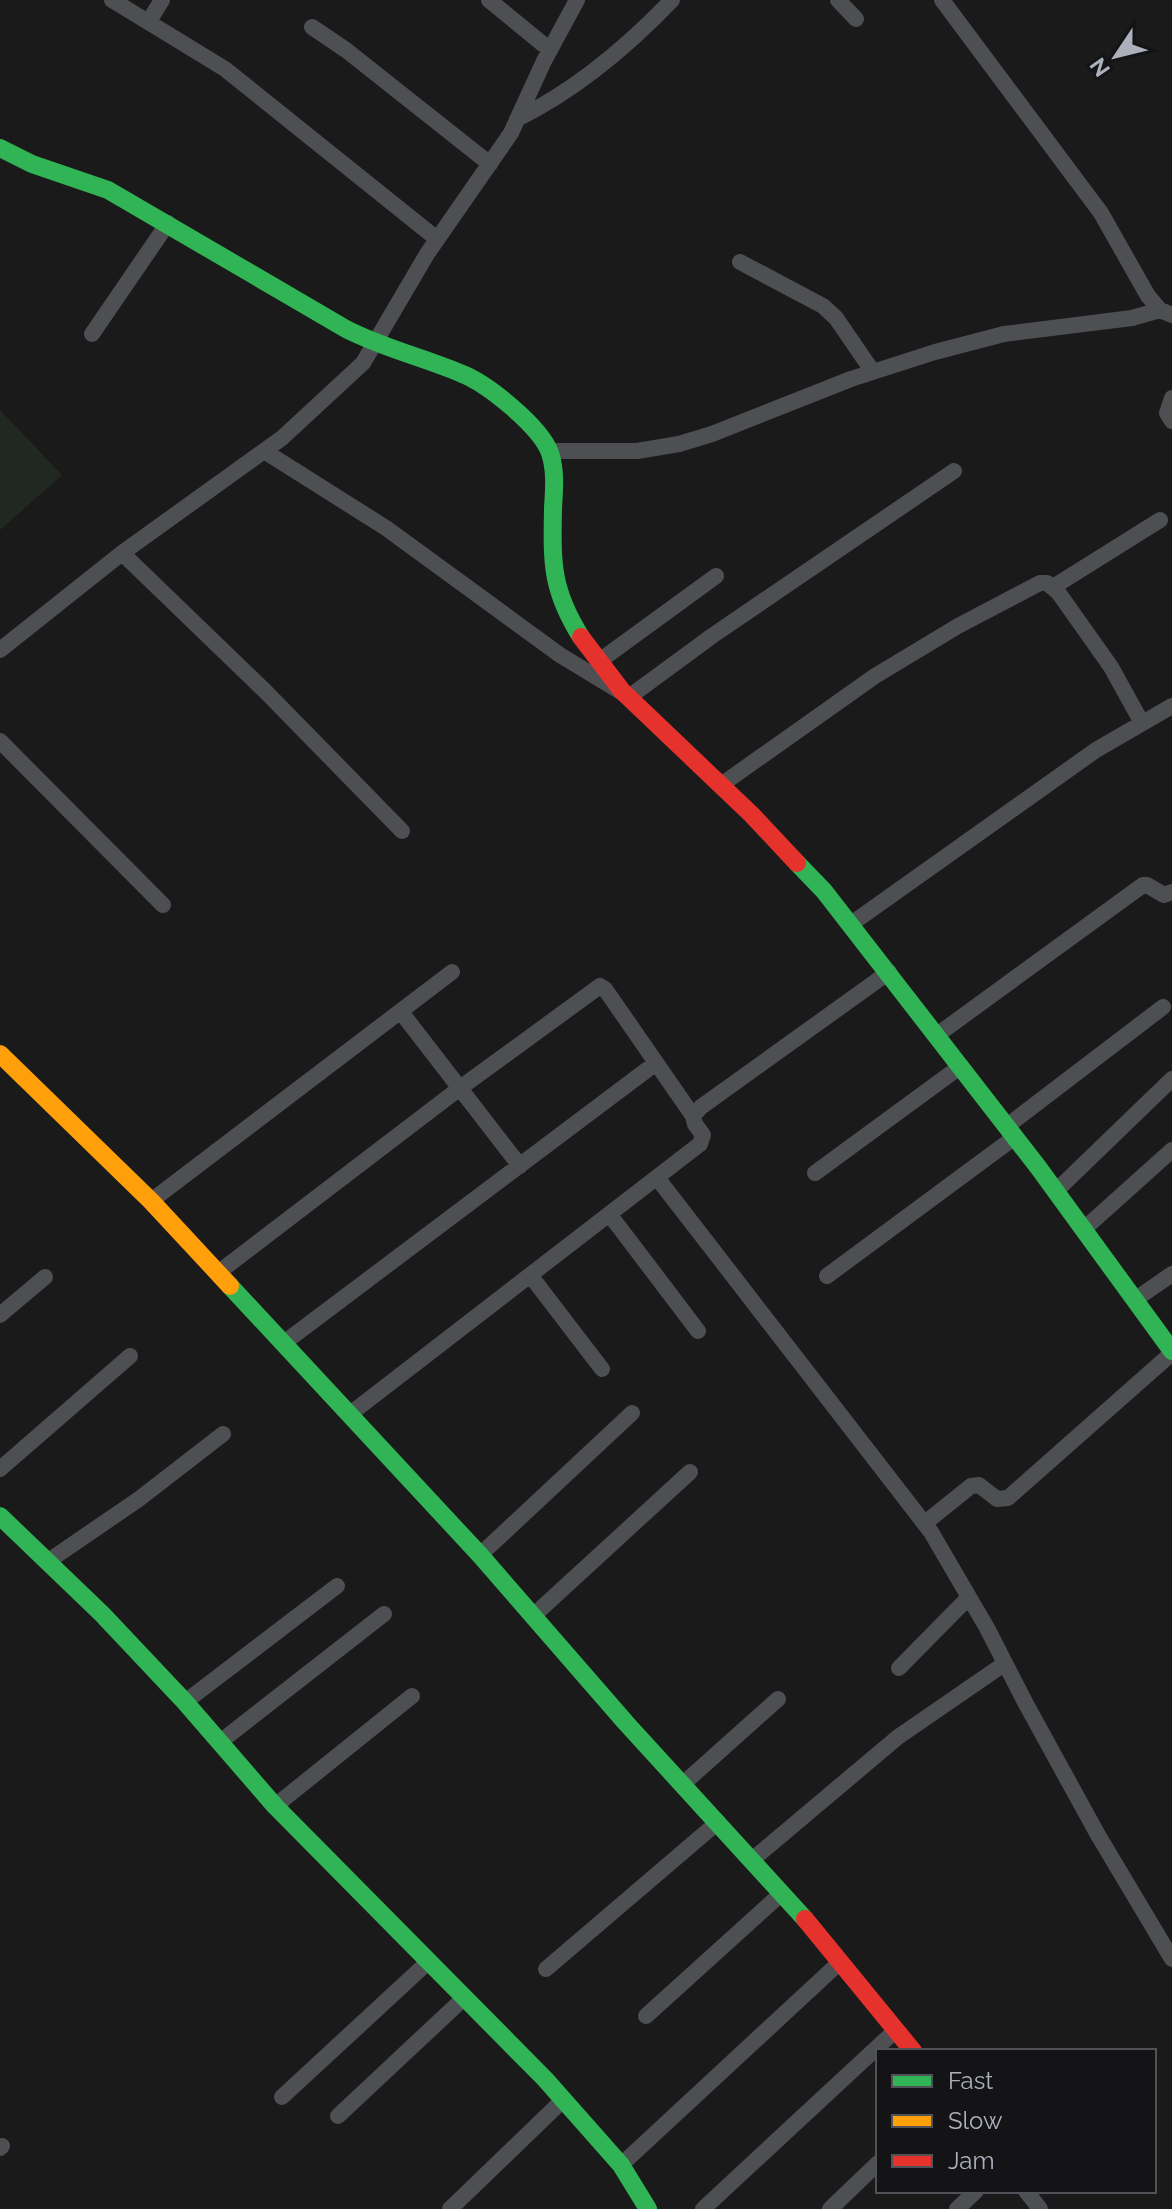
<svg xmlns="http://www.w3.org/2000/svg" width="1172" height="2209" viewBox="0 0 1172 2209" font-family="Raleway,sans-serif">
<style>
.green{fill:#202821}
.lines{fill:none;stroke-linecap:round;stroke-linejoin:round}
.street{stroke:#4e4f53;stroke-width:16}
.fast{stroke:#30b455;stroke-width:18}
.slow{stroke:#ff9f0a;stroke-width:18}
.jam{stroke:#e5322d;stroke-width:18}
</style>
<rect width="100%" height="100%" fill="#1a1a1a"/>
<path class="green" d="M0 410 62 475 0 530Z"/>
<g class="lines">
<path class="street" d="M112 0 225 69 437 239
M489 0 550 50
M838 0 856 19
M942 0 1101 213 1148 296 1160 310 1172 315
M149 21 162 0
M312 27 346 50 490 164
M517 119C576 90 627 47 672 0
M740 262 823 306 836 318 873 372
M92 334 168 223
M1172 398 1167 413 1172 421
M264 451 386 528 560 655 629 697 712 636 954 471
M549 451H637L679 444 712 434 851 379 935 352 1004 334 1132 318 1160 310
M122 553 266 692 402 831
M1053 587 1160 520
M0 650 122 553 282 438 363 363 427 254 511 133 544 61 577 0
M598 662 716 576
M0 741 163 905
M721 785 875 676 958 626 1040 583H1047L1058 592 1111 667 1142 723
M851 924 1096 750 1172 706
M401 1012 520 1166
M937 1035 1143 885H1147L1164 895 1172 892
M1007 1126 1163 1007
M815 1173 961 1066
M658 1179 931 1532 987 1628 1026 1704 1098 1835 1172 1959
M1056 1191 1172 1079
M151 1201 452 972
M610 1215 698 1331
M1084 1229 1172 1150
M219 1272 460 1088 600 986 605 989 693 1116
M530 1275 602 1369
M827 1276 1015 1137
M1136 1299 1172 1274
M0 1315 45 1277
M285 1342 656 1063
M350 1414 700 1144 703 1135 695 1124 693 1116 701 1107 889 972
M0 1469 130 1356
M925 1523 971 1486 979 1485 997 1499 1008 1498 1172 1353
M480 1555 632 1413
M47 1562 139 1499 223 1434
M533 1616 690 1472
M899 1668 969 1597
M185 1702 337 1586
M220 1742 384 1614
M683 1784 778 1699
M275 1806 412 1696
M753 1859 898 1737 1004 1664
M546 1969 718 1822
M646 2016 782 1893
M282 2097 428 1962
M338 2116 464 1998
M0 2148 2 2146
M621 2165 840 1962
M1026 2191 1040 2209
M450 2209 563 2100
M703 2209 896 2030
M830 2209 878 2163
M957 2209 976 2191"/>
<path class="fast" d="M0 148 32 164 108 190 346 329C383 348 422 357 460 373 487 383 541 427 550 453 556 471 554 490 553 508 552 563 551 589 581 637
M797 863 824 891 1038 1167 1172 1351
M230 1286 480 1555 626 1723 805 1919
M0 1516 102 1614 185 1702 275 1806 545 2079 621 2165 648 2209"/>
<path class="slow" d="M0 1054 151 1201 230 1286"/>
<path class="jam" d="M581 637 622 691 752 815 797 863
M805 1919 913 2051"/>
</g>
<rect x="876" y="2049" width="280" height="144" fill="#141416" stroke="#505258" stroke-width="2"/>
<rect x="892" y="2075" width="40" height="12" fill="#30b455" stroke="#505258" stroke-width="2"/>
<text x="948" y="2089" font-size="24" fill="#abb0bb">Fast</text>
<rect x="892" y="2115" width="40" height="12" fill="#ff9f0a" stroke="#505258" stroke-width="2"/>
<text x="948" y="2129" font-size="24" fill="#abb0bb">Slow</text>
<rect x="892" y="2155" width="40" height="12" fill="#e5322d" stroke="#505258" stroke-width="2"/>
<text x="948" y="2169" font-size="24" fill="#abb0bb">Jam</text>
<g transform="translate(1116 56) rotate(235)" stroke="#141416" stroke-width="6" paint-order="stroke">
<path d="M0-6L14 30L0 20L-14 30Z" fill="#abb0bb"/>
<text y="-12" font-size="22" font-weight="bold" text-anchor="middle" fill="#abb0bb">N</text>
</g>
</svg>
